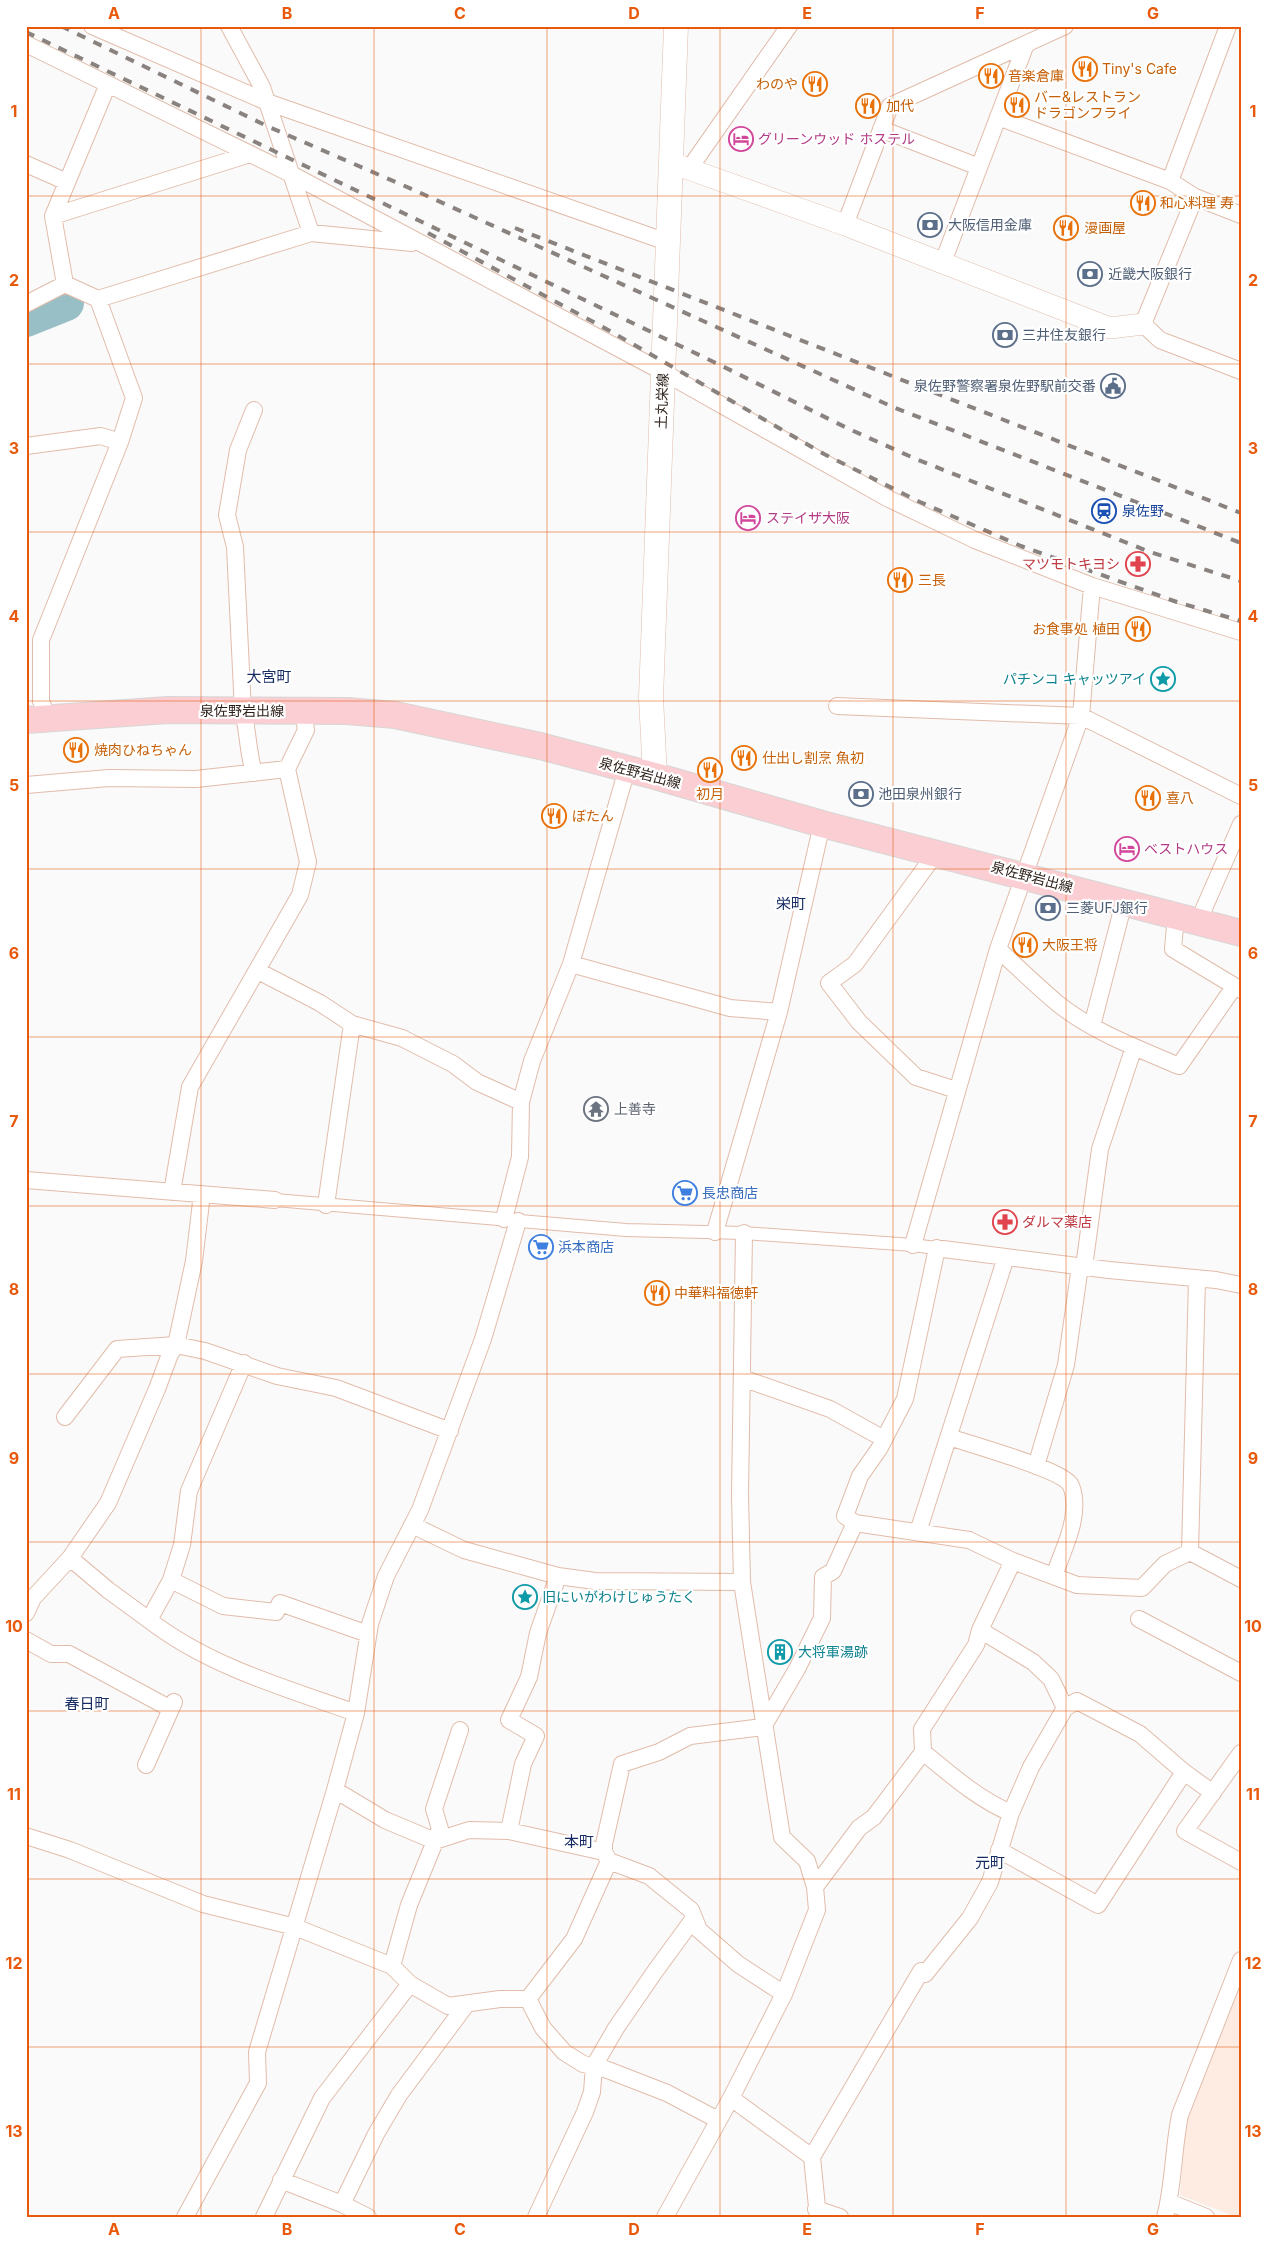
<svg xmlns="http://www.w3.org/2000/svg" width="1267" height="2243" viewBox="0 0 1267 2243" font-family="Inter,'Noto Sans JP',sans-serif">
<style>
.education{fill:#feece2}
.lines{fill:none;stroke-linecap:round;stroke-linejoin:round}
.river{stroke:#98bec6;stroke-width:36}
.pedestrian-casing{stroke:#e1bcaa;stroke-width:14}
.minor-casing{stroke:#e1bcaa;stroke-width:18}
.tertiary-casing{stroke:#e1bcaa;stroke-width:22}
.secondary-casing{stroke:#e1bcaa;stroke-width:25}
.primary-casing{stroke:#d9d6d5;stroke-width:28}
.pedestrian{stroke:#fff;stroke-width:12}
.minor{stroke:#fff;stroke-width:16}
.tertiary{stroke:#fff;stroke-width:21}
.secondary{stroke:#fff;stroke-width:24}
.primary{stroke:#faced2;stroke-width:26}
.rail{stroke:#89827e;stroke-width:4;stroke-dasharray:9 9;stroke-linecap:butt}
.grid{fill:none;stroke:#e8590c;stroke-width:1;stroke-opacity:0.55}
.labels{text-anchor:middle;stroke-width:4.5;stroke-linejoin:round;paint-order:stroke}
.food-label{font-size:14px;fill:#c56008;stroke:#fff;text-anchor:start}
.hotel-label{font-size:14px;fill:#b23c85;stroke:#fff;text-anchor:start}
.service-label{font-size:14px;fill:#4e5e75;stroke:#fff;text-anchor:start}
.street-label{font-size:14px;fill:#2b1e17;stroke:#fff}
.transit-label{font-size:14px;fill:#164399;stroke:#fff;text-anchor:start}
.health-label{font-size:14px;fill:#be3a42;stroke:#fff;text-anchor:end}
.culture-label{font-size:14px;fill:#0d838f;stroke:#fff;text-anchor:start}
.worship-label{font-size:14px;fill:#5b616d;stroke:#fff;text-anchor:start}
.shop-label{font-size:14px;fill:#366cbe;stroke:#fff;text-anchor:start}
.neighbourhood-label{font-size:15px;fill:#172c62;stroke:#fff}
.neatline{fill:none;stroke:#e8590c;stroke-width:2}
.grid-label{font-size:16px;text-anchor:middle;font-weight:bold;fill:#e8590c}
</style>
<rect width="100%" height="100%" fill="#fafafa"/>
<path class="education" d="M1241 1977V2217H1236L1180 2195 1186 2123Z"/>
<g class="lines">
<path class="river" d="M26 319 66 303"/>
<defs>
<path id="pedestrian" d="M275 1200 626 1230 744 1233 913 1245 943 1249"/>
<path id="minor" d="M92 26 267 102 667 242
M229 26 262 87 311 233 412 243
M26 44 291 174 663 372 887 498 975 540 1092 586 1241 632
M998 117 1170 181 1195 197
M881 129 979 167
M26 164 67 182
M689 169 789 26
M1170 181 1228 26
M1241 215 1195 197 1143 324 1160 340 1241 371
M53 216 108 84
M845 225 890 106 1065 26
M943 262 1026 44
M65 284 53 216 250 154
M26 304 65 284 98 299 311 233
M254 410 238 450 227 515 235 547 243 711C248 731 248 753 254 773
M26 446 101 436 120 442
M837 706 1081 716 1241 796
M48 719 41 701V640L120 442 134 398 98 299
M26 785 109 778 196 779 287 769
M936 853 855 964 829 983 859 1022 916 1077 956 1090
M1176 915 1173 949 1241 990
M1198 922 1241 824
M998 949C1017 967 1037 986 1057 1003 1093 1032 1137 1048 1179 1066L1234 987
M571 964 730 1008 779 1012
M258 971 320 1003 352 1024 402 1038 453 1064 477 1082 521 1102
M1092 1026 1124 902
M26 1180 275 1200
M172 1192 190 1087 300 895 308 862 287 769 306 730 303 711
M326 1205 352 1024
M504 1219 520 1157 521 1102 532 1061 571 964 627 769
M715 1232 779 1012 822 824
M913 1245 998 949 1081 716 1092 586
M943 1249 1109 1270 1216 1280 1241 1285
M1084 1267 1100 1149 1134 1047
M1197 1278 1190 1552 1241 1579
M742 1378 830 1409 884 1439
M65 1417 117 1349 176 1345 205 1351 277 1376 336 1388 450 1431
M949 1437C970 1444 1060 1469 1070 1484 1072 1487 1074 1495 1074 1499 1077 1524 1062 1552 1054 1576
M1036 1466 1066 1365 1080 1266
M855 1523 845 1516 860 1476 879 1449 905 1399 937 1248
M412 1525 464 1550 558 1576 595 1581 742 1582
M918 1532 1006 1257
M70 1558 108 1590 149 1620 171 1580 182 1545 189 1491 244 1363
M171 1580 223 1606 276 1612 280 1603 368 1634
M26 1613 33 1598 70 1558 108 1503 157 1389 170 1354 176 1345 194 1261 202 1194
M1139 1619 1241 1673
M149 1620C208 1666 285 1688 356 1713
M26 1640 51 1654H69L171 1709
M1065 1708 1077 1701 1140 1734 1184 1772 1213 1793
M923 1752C951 1775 978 1799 1011 1813
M1241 1753 1185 1831 1241 1862
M146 1765 174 1702
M335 1790 385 1820 435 1841 469 1830 509 1831 604 1852
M509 1831 523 1764 536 1736 509 1720 529 1677 538 1633 558 1576
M26 1836 70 1850 203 1904 295 1927 392 1966 410 1984 448 2006 500 1999H528L543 2028 564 2052 583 2064 600 2067 667 2093 718 2120
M999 1850 1098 1905 1184 1772
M815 1887 859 1828 874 1817 923 1752 922 1729 976 1645 980 1630
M392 1966 409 1905 440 1829 434 1809 460 1730
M925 1974 970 1918 990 1882 1011 1813 1031 1767 1065 1708 1051 1679 1033 1662 980 1630 1013 1561
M784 1994 738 1964 699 1930 691 1910 649 1876 609 1861 604 1852V1844L622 1764 659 1752 690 1736 763 1727 797 1669 822 1618 823 1577 833 1571 855 1523 969 1540 1013 1561 1077 1585 1142 1588 1165 1564 1190 1552
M528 1999 574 1939 609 1861
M731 2098 812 2157
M281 2180 342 2204 368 2217
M1169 2202 1206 2217
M342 2204 376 2134 399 2095 466 2005
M816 2209 840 2217
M185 2217 258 2083 257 2052 335 1790 356 1713 370 1624 386 1576 420 1510 483 1339 518 1221
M264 2217 322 2098 410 1984
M536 2217 585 2112 592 2092 594 2066 616 2028 656 1970 694 1918
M665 2217 731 2098 784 1994 817 1910 815 1887 807 1861 782 1837 742 1582 740 1494 744 1233
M818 2217 812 2157 921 1971
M1165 2217C1174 2184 1173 2149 1180 2115L1241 1960"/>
<path id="tertiary" d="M672 163 845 225 1110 328 1143 324"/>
<path id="secondary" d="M655 776 651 698 676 26"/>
<path id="primary" d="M26 720 168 710 347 711 395 715 540 746 655 776 822 824 1241 933"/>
</defs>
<use href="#pedestrian" class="pedestrian-casing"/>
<use href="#minor" class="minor-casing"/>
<use href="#tertiary" class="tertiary-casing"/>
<use href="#secondary" class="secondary-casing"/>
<use href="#primary" class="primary-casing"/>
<use href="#pedestrian" class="pedestrian"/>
<use href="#minor" class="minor"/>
<use href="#tertiary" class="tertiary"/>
<use href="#secondary" class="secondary"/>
<use href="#primary" class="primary"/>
<path class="rail" d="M61 26 269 127 414 190 893 407 1241 543
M26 32 720 365 849 429 916 459 1150 552 1241 581
M515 228 1241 513
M428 233 610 331 824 454 920 502 1021 546 1177 602 1241 621"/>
</g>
<path class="grid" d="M201 26V2217M374 26V2217M547 26V2217M720 26V2217M893 26V2217M1066 26V2217M26 196H1241M26 364H1241M26 532H1241M26 701H1241M26 869H1241M26 1037H1241M26 1206H1241M26 1374H1241M26 1542H1241M26 1711H1241M26 1879H1241M26 2047H1241"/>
<defs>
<symbol id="restaurant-ring" viewBox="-11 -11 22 22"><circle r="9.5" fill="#fff" stroke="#e8710a" stroke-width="1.5"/><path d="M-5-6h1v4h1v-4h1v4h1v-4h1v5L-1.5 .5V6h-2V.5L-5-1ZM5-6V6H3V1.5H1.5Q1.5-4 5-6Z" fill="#e8710a"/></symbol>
<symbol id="hotel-ring" viewBox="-11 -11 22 22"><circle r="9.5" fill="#fff" stroke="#d1479c" stroke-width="1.5"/><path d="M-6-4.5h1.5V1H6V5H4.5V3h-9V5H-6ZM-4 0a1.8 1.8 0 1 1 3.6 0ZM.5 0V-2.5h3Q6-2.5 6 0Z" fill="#d1479c"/></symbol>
<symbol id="bank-ring" viewBox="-11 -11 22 22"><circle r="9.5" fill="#fff" stroke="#5c6f8a" stroke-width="1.5"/><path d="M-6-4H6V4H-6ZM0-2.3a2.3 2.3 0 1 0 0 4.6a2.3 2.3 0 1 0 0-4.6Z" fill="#5c6f8a"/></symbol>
<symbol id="civic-ring" viewBox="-11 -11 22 22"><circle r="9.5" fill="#fff" stroke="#5c6f8a" stroke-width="1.5"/><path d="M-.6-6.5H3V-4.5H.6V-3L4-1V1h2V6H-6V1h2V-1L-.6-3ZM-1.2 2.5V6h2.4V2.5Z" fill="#5c6f8a"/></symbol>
<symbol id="station-ring" viewBox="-11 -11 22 22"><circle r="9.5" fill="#fff" stroke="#1a4fb4" stroke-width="1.5"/><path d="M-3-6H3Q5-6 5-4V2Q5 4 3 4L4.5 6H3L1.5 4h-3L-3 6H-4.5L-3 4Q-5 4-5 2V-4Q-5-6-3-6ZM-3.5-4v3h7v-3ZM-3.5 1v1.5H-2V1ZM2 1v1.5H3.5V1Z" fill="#1a4fb4"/></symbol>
<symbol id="pharmacy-ring" viewBox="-11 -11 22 22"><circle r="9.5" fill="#fff" stroke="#e0444e" stroke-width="1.5"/><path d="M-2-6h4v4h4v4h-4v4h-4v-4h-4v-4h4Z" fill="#e0444e"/></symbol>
<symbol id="sight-ring" viewBox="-11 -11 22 22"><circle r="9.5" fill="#fff" stroke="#0f9aa8" stroke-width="1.5"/><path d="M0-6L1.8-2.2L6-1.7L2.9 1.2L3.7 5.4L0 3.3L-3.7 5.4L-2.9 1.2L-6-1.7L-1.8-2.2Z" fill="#0f9aa8"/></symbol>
<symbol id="temple-ring" viewBox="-11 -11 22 22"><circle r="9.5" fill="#fff" stroke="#6b7280" stroke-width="1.5"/><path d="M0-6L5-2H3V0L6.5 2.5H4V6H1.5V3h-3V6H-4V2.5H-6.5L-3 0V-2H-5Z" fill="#6b7280"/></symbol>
<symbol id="supermarket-ring" viewBox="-11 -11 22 22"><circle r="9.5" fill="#fff" stroke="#3f7fe0" stroke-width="1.5"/><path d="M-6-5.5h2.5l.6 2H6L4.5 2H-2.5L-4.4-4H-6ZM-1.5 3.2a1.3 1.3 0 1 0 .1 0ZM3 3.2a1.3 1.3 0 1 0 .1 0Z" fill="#3f7fe0"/></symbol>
<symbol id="building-ring" viewBox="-11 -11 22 22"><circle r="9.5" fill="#fff" stroke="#0f9aa8" stroke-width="1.5"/><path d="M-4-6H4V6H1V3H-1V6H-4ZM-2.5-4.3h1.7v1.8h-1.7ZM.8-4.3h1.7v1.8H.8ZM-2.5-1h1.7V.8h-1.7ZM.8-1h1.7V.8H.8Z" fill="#0f9aa8"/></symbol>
</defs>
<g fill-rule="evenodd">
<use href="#restaurant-ring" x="1071" y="55" width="28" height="28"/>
<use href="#restaurant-ring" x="977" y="62" width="28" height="28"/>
<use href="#restaurant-ring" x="801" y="70" width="28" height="28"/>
<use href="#restaurant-ring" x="1003" y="91" width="28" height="28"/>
<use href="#restaurant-ring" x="854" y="92" width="28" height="28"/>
<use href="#hotel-ring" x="727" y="125" width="28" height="28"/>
<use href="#restaurant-ring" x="1129" y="189" width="28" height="28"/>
<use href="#bank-ring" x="916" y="211" width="28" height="28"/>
<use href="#restaurant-ring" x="1052" y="214" width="28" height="28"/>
<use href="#bank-ring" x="1076" y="260" width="28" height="28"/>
<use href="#bank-ring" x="991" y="321" width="28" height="28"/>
<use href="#civic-ring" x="1099" y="372" width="28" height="28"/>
<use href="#station-ring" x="1090" y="497" width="28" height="28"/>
<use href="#hotel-ring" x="734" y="504" width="28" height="28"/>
<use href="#pharmacy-ring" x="1124" y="550" width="28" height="28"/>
<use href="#restaurant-ring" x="886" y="566" width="28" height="28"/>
<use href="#restaurant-ring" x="1124" y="615" width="28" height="28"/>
<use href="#sight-ring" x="1149" y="665" width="28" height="28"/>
<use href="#restaurant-ring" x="62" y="736" width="28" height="28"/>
<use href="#restaurant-ring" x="730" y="744" width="28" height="28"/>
<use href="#restaurant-ring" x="696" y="756" width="28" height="28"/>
<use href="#bank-ring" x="847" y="780" width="28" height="28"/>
<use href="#restaurant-ring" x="1134" y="784" width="28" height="28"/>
<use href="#restaurant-ring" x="540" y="802" width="28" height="28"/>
<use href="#hotel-ring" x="1113" y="835" width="28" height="28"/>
<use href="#bank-ring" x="1034" y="894" width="28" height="28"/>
<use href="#restaurant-ring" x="1011" y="931" width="28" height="28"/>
<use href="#temple-ring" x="582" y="1095" width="28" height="28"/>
<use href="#supermarket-ring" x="671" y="1179" width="28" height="28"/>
<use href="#pharmacy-ring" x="991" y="1208" width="28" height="28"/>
<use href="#supermarket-ring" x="527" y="1233" width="28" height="28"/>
<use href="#restaurant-ring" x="643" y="1279" width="28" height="28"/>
<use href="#sight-ring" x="511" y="1583" width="28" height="28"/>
<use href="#building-ring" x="766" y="1638" width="28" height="28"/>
</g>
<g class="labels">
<g class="food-label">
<text x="1102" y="74">Tiny's Cafe</text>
<text x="1008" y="81">音楽倉庫</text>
<text x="798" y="89" text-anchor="end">わのや</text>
<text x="1034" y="102">バー&amp;レストラン<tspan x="1034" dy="16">ドラゴンフライ</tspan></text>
<text x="886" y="111">加代</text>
<text x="1160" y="208">和心料理 寿</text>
<text x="1084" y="233">漫画屋</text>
<text x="918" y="585">三長</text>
<text x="1120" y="634" text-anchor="end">お食事処 植田</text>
<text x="94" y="755">焼肉ひねちゃん</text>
<text x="762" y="763">仕出し割烹 魚初</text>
<text x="710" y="799" text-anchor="middle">初月</text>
<text x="1166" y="803">喜八</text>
<text x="572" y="821">ぼたん</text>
<text x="1042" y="950">大阪王将</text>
<text x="674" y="1298">中華料福徳軒</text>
</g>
<g class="hotel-label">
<text x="758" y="144">グリーンウッド ホステル</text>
<text x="766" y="523">ステイザ大阪</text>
<text x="1144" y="854">ベストハウス</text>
</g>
<g class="service-label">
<text x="948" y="230">大阪信用金庫</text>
<text x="1108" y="279">近畿大阪銀行</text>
<text x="1022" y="340">三井住友銀行</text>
<text x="1096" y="391" text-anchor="end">泉佐野警察署泉佐野駅前交番</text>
<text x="878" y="799">池田泉州銀行</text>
<text x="1066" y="913">三菱UFJ銀行</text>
</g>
<g class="street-label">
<text transform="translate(662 401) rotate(-88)" y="5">土丸栄線</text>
<text x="242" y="716">泉佐野岩出線</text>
<text transform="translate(640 773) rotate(15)" y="5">泉佐野岩出線</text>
<text transform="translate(1032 877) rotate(15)" y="5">泉佐野岩出線</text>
</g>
<g class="transit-label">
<text x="1122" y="516">泉佐野</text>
</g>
<g class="health-label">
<text x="1120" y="569">マツモトキヨシ</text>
<text x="1022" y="1227" text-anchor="start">ダルマ薬店</text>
</g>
<g class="culture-label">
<text x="1146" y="684" text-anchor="end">パチンコ キャッツアイ</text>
<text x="542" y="1602">旧にいがわけじゅうたく</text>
<text x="798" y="1657">大将軍湯跡</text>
</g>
<g class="worship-label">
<text x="614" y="1114">上善寺</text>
</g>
<g class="shop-label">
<text x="702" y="1198">長忠商店</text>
<text x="558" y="1252">浜本商店</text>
</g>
<g class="neighbourhood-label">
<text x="269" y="682">大宮町</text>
<text x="791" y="909">栄町</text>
<text x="87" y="1709">春日町</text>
<text x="579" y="1847">本町</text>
<text x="990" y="1868">元町</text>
</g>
</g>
<rect width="1267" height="2243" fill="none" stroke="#ffffff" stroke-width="55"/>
<rect x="28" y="28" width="1212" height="2188" class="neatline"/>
<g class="grid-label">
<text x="114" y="19">A</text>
<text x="287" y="19">B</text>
<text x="460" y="19">C</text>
<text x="634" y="19">D</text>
<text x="807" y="19">E</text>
<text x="980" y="19">F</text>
<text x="1153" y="19">G</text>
<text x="14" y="117">1</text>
<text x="1253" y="117">1</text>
<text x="14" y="286">2</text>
<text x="1253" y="286">2</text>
<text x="14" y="454">3</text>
<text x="1253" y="454">3</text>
<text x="14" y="622">4</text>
<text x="1253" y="622">4</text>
<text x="14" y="791">5</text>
<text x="1253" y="791">5</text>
<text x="14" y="959">6</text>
<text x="1253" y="959">6</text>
<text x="14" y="1127">7</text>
<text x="1253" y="1127">7</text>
<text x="14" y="1295">8</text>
<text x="1253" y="1295">8</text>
<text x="14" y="1464">9</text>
<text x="1253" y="1464">9</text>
<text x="14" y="1632">10</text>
<text x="1253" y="1632">10</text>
<text x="14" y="1800">11</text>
<text x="1253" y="1800">11</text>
<text x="14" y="1969">12</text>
<text x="1253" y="1969">12</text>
<text x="14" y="2137">13</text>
<text x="1253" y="2137">13</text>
<text x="114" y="2235">A</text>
<text x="287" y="2235">B</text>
<text x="460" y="2235">C</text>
<text x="634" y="2235">D</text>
<text x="807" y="2235">E</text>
<text x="980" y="2235">F</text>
<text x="1153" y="2235">G</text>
</g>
</svg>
